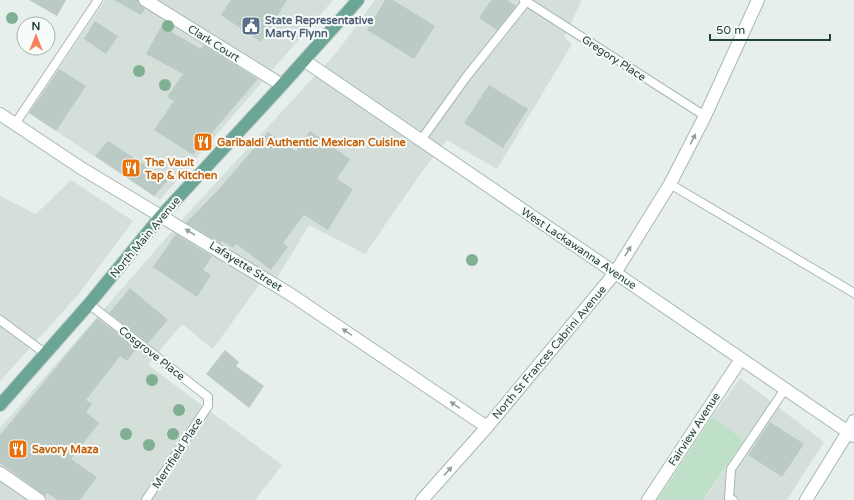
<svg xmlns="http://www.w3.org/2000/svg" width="854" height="500" viewBox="0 0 854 500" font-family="'Varela Round',sans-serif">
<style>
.built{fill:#d4dfda}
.green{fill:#bfe0c8}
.building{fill:#bbcac4}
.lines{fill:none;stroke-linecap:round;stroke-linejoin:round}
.service-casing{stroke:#a8b8b2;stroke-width:10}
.minor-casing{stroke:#a8b8b2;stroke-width:14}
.tertiary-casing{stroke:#a8b8b2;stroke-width:14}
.secondary-casing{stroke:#a4bbb3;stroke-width:14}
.primary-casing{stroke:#c2cac8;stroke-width:14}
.service{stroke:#fff;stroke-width:8}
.minor{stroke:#fff;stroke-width:12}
.tertiary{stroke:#fff;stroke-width:12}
.secondary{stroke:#fff;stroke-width:12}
.primary{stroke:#6aa596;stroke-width:12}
.tree{fill:#80af93}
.oneway{fill:#92a09c}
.labels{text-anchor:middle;stroke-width:4;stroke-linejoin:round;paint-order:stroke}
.service-label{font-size:11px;font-weight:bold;fill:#4e5e75;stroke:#f7fbf9;text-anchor:start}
.street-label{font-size:11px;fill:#24423a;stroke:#f7fbf9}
.food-label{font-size:11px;font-weight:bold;fill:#c56008;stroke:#f7fbf9;text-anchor:start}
</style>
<rect width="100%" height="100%" fill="#e6efeb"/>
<path class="built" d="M105 0H333L160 200 29 113Z
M375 0H582L564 37 572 44 497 169 447 140 423 170 365 254 309 225 276 280 266 275 213 349 182 324 148 365 282 465 255 500H0V428L188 213 337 52Z
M71 180 133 221 78 295 0 381V196L36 214Z
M740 378 824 442 787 500H704L744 440 712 417Z"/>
<path class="green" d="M712 417 744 440 703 500H657Z"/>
<path class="building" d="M29 0H66L57 16Z
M114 0H138L139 4 145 9 141 15Z
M231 0H287L261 42 221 15Z
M385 0H393L435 26 414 59 367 30Z
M491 0H507L516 6 497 30 479 18Z
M95 21 118 36 106 54 84 39Z
M161 26 201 49 204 45 258 79 193 155 154 130 174 101 167 97 183 74 146 54Z
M59 69 86 86 56 131 29 113Z
M489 85 528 109 503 148 464 123Z
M310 131 350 159 337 179 353 189 328 230 304 215 283 243 288 247 271 270 236 244 233 248 222 241 220 243 186 223 220 188 268 132 296 151Z
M108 141 168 180 154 196 95 156Z
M176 234 212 256 203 270 211 275 197 297 153 267Z
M130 288 168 320 148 343 109 313Z
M97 318 137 348 127 361 120 356 86 400 92 404 86 412 99 423 71 459 97 477 80 500H58L47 493 45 496 0 463V435Z
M225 350 239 362 236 366 264 386 249 408 206 374Z
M770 422 804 444 782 477 748 455Z"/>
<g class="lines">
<defs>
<path id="service" d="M524 0 705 116
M15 124 98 0
M421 140 467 76 526 2
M670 184 854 293
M89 304 208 397V406L146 500
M0 320 46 354
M733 500 729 498 731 469 785 389"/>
<path id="minor" d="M145 0 282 85
M0 114 81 168 290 294 487 427
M0 473 39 500
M422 500 487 427 615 273 670 184 705 116 758 0
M648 500 741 359
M806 500 848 432"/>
<path id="tertiary" d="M848 432 854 421"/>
<path id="secondary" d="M305 61 854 436"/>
<path id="primary" d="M0 405 89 304 161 216 282 85 358 0"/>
</defs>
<use href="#service" class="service-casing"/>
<use href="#minor" class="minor-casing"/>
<use href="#tertiary" class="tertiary-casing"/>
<use href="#secondary" class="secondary-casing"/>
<use href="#primary" class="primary-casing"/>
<use href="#service" class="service"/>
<use href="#minor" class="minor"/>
<use href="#tertiary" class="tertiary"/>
<use href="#secondary" class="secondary"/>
<use href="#primary" class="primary"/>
</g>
<g class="tree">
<circle cx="12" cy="18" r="6"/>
<circle cx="168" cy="26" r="6"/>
<circle cx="139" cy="71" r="6"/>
<circle cx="165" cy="85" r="6"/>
<circle cx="472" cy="260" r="6"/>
<circle cx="152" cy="380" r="6"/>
<circle cx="179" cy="410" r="6"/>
<circle cx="126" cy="434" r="6"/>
<circle cx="173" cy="434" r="6"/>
<circle cx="149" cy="445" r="6"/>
</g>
<defs><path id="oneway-solid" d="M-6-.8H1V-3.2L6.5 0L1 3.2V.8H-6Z"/></defs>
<g class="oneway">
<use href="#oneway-solid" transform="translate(693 139) rotate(-63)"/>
<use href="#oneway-solid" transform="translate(190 232) rotate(-148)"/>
<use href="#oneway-solid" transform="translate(628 251) rotate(-58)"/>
<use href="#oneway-solid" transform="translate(347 332) rotate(-146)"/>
<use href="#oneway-solid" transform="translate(455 405) rotate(-146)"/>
<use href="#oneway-solid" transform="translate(448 471) rotate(-48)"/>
</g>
<defs>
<symbol id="civic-square" viewBox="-11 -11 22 22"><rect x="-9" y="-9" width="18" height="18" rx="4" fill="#5c6f8a" stroke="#f7fbf9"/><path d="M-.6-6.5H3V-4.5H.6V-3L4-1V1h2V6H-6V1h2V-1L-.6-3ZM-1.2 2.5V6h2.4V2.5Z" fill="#fff"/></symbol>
<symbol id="restaurant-square" viewBox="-11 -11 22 22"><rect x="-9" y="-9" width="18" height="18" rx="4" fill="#e8710a" stroke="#f7fbf9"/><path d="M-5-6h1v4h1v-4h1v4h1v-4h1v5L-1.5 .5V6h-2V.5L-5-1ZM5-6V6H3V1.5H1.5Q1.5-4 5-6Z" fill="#fff"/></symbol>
</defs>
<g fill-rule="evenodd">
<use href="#civic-square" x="240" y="15" width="22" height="22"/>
<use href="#restaurant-square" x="192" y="131" width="22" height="22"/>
<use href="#restaurant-square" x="120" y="157" width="22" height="22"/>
<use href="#restaurant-square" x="7" y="438" width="22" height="22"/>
</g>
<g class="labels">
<g class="service-label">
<text x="265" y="24">State Representative<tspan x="265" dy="13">Marty Flynn</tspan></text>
</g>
<g class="street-label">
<text transform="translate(214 43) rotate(32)" y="4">Clark Court</text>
<text transform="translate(614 58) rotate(33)" y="4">Gregory Place</text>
<text transform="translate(145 237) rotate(-50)" y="4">North Main Avenue</text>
<text transform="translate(579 248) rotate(34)" y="4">West Lackawanna Avenue</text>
<text transform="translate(246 266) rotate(32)" y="4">Lafayette Street</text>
<text transform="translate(549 352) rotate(-50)" y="4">North St Frances Cabrini Avenue</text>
<text transform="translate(152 353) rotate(38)" y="4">Cosgrove Place</text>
<text transform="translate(694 429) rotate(-57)" y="4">Fairview Avenue</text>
<text transform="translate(177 453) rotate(-57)" y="4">Merrifield Place</text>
</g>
<g class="food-label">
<text x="217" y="146">Garibaldi Authentic Mexican Cuisine</text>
<text x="145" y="166">The Vault<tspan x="145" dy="13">Tap &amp; Kitchen</tspan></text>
<text x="32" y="453">Savory Maza</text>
</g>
</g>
<g transform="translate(36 36)"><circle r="19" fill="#f7fbf9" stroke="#a3b1ad"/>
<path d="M0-3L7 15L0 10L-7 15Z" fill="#f4845f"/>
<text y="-6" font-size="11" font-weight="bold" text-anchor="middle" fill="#24423a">N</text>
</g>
<path d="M710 34v6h120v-6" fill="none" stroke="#24423a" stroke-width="2"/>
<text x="716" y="34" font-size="12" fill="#24423a" stroke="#f7fbf9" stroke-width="3" paint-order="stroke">50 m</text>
</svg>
